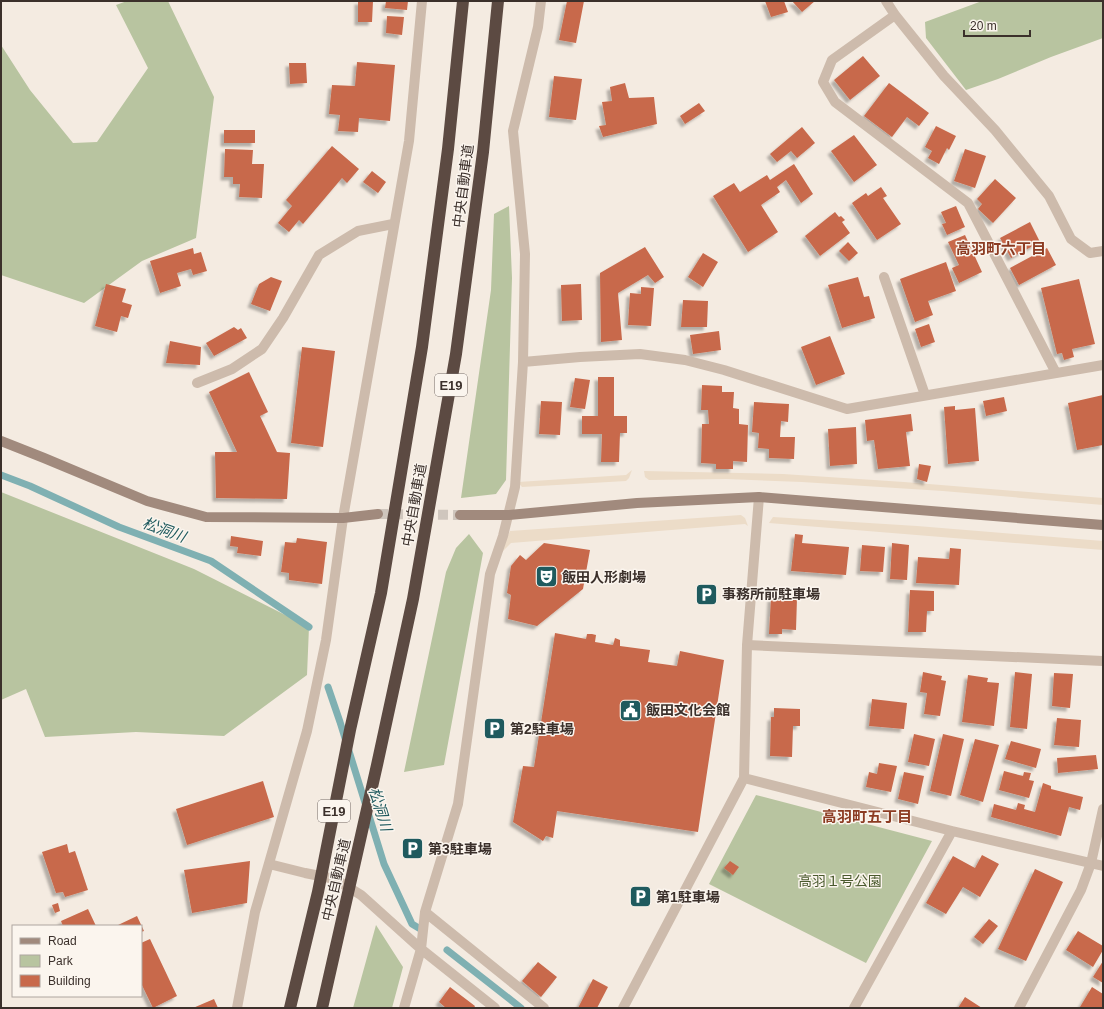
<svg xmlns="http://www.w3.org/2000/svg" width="1104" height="1009" viewBox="0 0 1104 1009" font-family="Arial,'Noto Sans JP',sans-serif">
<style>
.green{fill:#b8c4a0}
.plaza{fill:#ecdcc8}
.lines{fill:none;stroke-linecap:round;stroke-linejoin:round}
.stream{stroke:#7fb0b2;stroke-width:7}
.building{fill:#c8694b;filter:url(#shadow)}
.secondary-tunnel{stroke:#cfc6bd;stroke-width:10;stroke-dasharray:10 5;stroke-linecap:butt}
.street{stroke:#cdbbac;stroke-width:10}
.secondary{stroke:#a18a7d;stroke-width:10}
.highway{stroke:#5c4a42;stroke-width:12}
.labels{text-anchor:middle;stroke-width:3;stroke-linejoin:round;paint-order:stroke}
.shield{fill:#fbf5ee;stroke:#756b66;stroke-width:1}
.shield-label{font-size:13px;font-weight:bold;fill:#3b302b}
.street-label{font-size:14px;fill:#3b302b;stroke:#fbf5ee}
.poi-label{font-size:14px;font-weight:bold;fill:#3b302b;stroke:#fbf5ee;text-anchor:start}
.park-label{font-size:14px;fill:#4a5a2e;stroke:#fbf5ee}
.neighbourhood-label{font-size:15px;font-weight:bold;fill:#8c3b22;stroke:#fbf5ee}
.water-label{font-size:15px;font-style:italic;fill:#1f5a5e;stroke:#fbf5ee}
</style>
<defs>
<filter id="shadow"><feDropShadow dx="-3.5" dy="3.5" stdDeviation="1" flood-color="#0004"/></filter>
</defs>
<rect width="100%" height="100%" fill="#f4ebe1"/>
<path class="green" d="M127 1H168L214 97 196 238 142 261 84 303 1 275V45L30 90 73 143 97 142 148 68 116 5Z
M982 1H1103V38L1051 57 998 79 966 90 926 38 925 22Z
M509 206 512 278 506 480 496 494 461 498 491 290 494 214Z
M1 492 194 569 309 627 307 675 224 736 136 732 45 737 26 689 1 700Z
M469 534 483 553 444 765 404 772 446 572 456 548Z
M756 795 932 841 866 963 709 884Z
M376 925 403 967 392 1008H353Z"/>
<path class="plaza" d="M632 470 629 478 626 481 522 487 518 482 626 475Z
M644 471 783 474 904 482 1103 498V505L943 491 802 482 726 479 649 480 645 477Z
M741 515 745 518 748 526 745 524 511 543 498 556 510 531Z
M773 517 917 526 1103 541V550L769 523Z"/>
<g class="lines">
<path class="stream" d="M1 475 30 486 119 527 211 561 309 627
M328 687 340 722 384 864 412 924 422 930
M447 950 521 1008"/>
</g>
<path class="building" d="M358 1H373L372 22H358Z
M386 1H408L407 10 385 8Z
M567 1H584L576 43 559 40Z
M765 1H784L788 12 771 17Z
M792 1H815L802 12Z
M387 16 404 17 402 35 386 33Z
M863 56 880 76 850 100 834 80Z
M357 62 395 65 390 121 359 118 358 132 338 131 340 115 329 114 332 85 355 86Z
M289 63H306L307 83 290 84Z
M554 76 582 79 576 120 549 117Z
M625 83 629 98 654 97 657 124 603 137 599 126 606 125 602 102 612 101 610 87Z
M889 83 929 113 919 126 907 117 892 137 864 116Z
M699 103 705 111 685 124 680 116Z
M936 126 956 136 949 150 947 148 939 164 928 158 932 151 925 147Z
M802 127 815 143 797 158 791 151 777 162 770 154Z
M224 130H255V143H224Z
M854 135 877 165 854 182 831 151Z
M332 146 359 169 347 183 342 178 303 224 299 220 289 232 278 223 292 206 286 200Z
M225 149 253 150 252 164H264L262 198 239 197 240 184H233V177H224Z
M965 149 986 156 975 188 954 181Z
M794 164 813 194 801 203 786 180 777 187 780 192 761 205 778 232 748 252 713 196 734 183 740 192 767 175 770 180Z
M372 171 386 182 378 193 363 182Z
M995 179 1016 198 993 223 978 209 982 204 977 199Z
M881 187 887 196 883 198 901 224 877 240 852 203 866 193 868 196Z
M956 206 965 227 947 235 942 224 946 223 941 212Z
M835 212 839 217 841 216 845 220 842 222 850 233 820 256 805 236Z
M1030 222 1040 242 1011 258 1000 238Z
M965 235 982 272 959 283 952 268 959 265 948 242Z
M848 242 858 253 849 261 839 251Z
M645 247 664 277 655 283 648 275 618 293 622 340 601 342 600 273Z
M193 248 194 254 201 252 207 271 193 275 191 269 177 273 181 286 160 293 150 261Z
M1047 248 1056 265 1019 285 1010 268Z
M703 253 718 262 703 287 688 277Z
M946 262 956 291 928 301 933 315 915 322 900 279Z
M271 277 282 281 270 311 251 304 259 284Z
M858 277 864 297 869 296 875 318 842 328 828 285Z
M1079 279 1095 344 1072 349 1074 357 1064 360 1062 353 1057 354 1041 288Z
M106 284 126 289 122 302 132 305 128 318 121 316 117 332 95 326Z
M581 284 582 320 562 321 561 285Z
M641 287 654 288 651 326 628 325 630 293 641 294Z
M683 300 708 301 707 327H681Z
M929 324 935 342 921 347 915 329Z
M234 327 238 330 241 328 247 338 214 356 206 343Z
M719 331 721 350 693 354 690 335Z
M830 336 845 374 816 385 801 347Z
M170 341 201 347 200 365 166 363Z
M302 347 335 351 323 447 291 443Z
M249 372 268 412 260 416 277 452 290 453 287 499 216 498 215 452H237L209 392Z
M598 377H614V416H627V433H620L619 462H601L602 434H582V416H598Z
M575 378 590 380 585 409 570 407Z
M702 385 722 386V392H734L733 408 739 409V424L748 425 747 462 733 461V469H716V464L701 463 702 424H709L708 410H701Z
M1103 395V445L1077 450 1068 403Z
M1004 397 1007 411 986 416 983 401Z
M541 401 562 402 560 435 539 434Z
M754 402 789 404 788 422 781 421 780 437H795L794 459 769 458V449L758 448 759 433 752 432Z
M955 406V410L975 408 979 461 948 464 944 407Z
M911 414 913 431 906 432 910 466 878 469 874 440 867 441 865 420Z
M856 427 857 464 830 466 828 429Z
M919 464 931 466 927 482 917 479Z
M795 534 803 535 802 543 849 547 846 575 791 571Z
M231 536 263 541 261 556 237 553 238 547 230 546Z
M297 538 327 542 322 584 289 580V573L281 572 285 542 296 543Z
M544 543 590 550 583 589 537 626 508 619 511 595 507 593 511 566 520 555 526 560Z
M892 543 909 545 907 580 890 579Z
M862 545 885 547 883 572 860 571Z
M950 548 961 549 959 585 916 583 918 557 949 559Z
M910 590 934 591V611H927L926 632H908Z
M771 598H797L796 630 782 629V634H769Z
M555 633 586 639 587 634H592L596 635 595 642 613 645 615 638 620 640V646L650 650 648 662 677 666 680 651 724 660 698 832 557 811 553 838 546 836 543 841 513 822 523 766 534 767Z
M923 672 942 676 941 680 946 681 940 716 924 714 927 693 920 692Z
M1015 672 1032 674 1027 729 1010 727Z
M1054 673 1073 674 1070 708 1052 706Z
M968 675 988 678 987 682 999 683 994 726 962 722Z
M872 699 907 703 904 729 869 726Z
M774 708 800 709V726H793L792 757 770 756 771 717H774Z
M1057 718 1081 720 1079 747 1054 745Z
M914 734 935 739 929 766 908 762Z
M943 734 964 739 951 796 930 791Z
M975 739 999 745 983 802 960 795Z
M1011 741 1041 749 1036 768 1005 759Z
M1096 755 1098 769 1058 773 1057 758Z
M879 763 897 766 891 792 866 787 869 772 877 774Z
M1004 771 1023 776 1024 772 1031 773 1029 780 1034 781 1029 798 999 790Z
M904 772 924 776 918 804 898 799Z
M263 781 274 817 187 845 176 809Z
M1043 783 1051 786V789L1083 797 1080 810 1069 807 1061 836 991 817 994 804 1016 810 1018 803 1025 805 1024 809 1035 812Z
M67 844 69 853 75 851 88 890 65 897 63 892 56 893 42 852Z
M982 855 999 864 980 897 963 887 946 914 926 903 953 856 975 868Z
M250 861 247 903 192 913 184 870Z
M730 861 739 867 733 875 724 868Z
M1035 869 1063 882 1026 961 998 949Z
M58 903 60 911 55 913 52 905Z
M88 909 96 926H63L61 921Z
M137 916 144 931 141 932V926H116Z
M989 919 998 926 983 944 974 937Z
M1078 931 1103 946V950L1093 967 1066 950Z
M150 939 177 996 153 1008 141 983V943Z
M1103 961V983L1093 977Z
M538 962 557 977 541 997 522 981Z
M593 979 608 987 597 1008H578Z
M450 987 475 1006 474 1008H446L439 1002Z
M1092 987 1103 994V1008L1080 1007Z
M965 997 982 1008H958Z
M214 999 218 1008H193Z"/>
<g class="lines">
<path class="secondary-tunnel" d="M378 514 460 515"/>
<path class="street" d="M886 1 895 15 944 76 995 130 1049 196 1071 239 1090 253 1103 251
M895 15 832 60 823 82 835 102 968 203 1056 373
M884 277 925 395
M523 362 580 357 640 354 685 360 724 370 847 409 1103 365
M197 383 232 369 262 349 283 318 319 255 358 231 393 224
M747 645 1103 661
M744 778 952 831 1103 866
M269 864 305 873 335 879 361 895 421 949 495 1008
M425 912 544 1008
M237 1008 255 912 307 731 326 640 343 518 409 141 422 1
M404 1008 421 949 425 912 458 804 490 574 503 536 515 487 523 362 525 254 513 131 538 27 541 1
M623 1008 744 778 747 645 759 497
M854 1008 952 831
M1019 1008 1081 890 1091 863 1103 809"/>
<path class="secondary" d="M1 441 44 458 147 501 206 517 343 518 378 514
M460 515H509L637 503 759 497 1103 525"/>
<path class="highway" d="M290 1008 318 892 350 730 381 593 422 347 448 149 463 1
M322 1008 377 765 413 599 456 354 483 152 498 1"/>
</g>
<defs>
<symbol id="theatre-square" viewBox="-11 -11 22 22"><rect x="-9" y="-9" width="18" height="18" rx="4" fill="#1f5a5e" stroke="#fbf5ee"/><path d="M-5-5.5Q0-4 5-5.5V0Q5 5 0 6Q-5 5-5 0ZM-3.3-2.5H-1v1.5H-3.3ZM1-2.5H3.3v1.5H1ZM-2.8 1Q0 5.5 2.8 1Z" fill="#fff"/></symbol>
<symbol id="parking-square" viewBox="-11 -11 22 22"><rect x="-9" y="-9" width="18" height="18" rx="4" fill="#1f5a5e" stroke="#fbf5ee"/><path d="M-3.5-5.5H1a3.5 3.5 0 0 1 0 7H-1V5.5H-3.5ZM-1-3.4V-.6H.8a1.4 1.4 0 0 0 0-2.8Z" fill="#fff"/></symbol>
<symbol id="civic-square" viewBox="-11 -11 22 22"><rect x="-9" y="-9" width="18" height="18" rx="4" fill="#1f5a5e" stroke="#fbf5ee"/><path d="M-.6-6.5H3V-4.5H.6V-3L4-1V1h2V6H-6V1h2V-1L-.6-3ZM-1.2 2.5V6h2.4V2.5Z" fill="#fff"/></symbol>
</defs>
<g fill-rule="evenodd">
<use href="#theatre-square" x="534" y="564" width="25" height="25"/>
<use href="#parking-square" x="694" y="582" width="25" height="25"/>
<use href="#civic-square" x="618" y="698" width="25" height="25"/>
<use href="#parking-square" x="482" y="716" width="25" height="25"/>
<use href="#parking-square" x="400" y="836" width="25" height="25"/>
<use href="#parking-square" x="628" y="884" width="25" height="25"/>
</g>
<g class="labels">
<g class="shield">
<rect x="435" y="374" width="32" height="22" rx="3"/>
<rect x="318" y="800" width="32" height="22" rx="3"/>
</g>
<g class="shield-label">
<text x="451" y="390">E19</text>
<text x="334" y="816">E19</text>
</g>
<g class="street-label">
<text transform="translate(463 186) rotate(-83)" y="5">中央自動車道</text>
<text transform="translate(414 505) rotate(-80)" y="5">中央自動車道</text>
<text transform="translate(336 880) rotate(-77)" y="5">中央自動車道</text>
</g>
<g class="poi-label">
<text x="562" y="582">飯田人形劇場</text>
<text x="722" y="599">事務所前駐車場</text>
<text x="646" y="715">飯田文化会館</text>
<text x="510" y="734">第2駐車場</text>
<text x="428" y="854">第3駐車場</text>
<text x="656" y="902">第1駐車場</text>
</g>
<g class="park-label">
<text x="840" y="886">高羽１号公園</text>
</g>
<g class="neighbourhood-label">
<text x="1001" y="254">高羽町六丁目</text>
<text x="867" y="822">高羽町五丁目</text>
</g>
<g class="water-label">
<text transform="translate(164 530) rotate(20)" y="5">松洞川</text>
<text transform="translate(380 809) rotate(73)" y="5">松洞川</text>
</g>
</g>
<rect width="1104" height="1009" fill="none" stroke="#3b302b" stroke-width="4"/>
<rect x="12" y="925" width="130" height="72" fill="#fbf5ee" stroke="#aea6a0"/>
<rect x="20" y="938" width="20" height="6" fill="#a18a7d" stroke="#aea6a0"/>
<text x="48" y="945" font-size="12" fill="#3b302b">Road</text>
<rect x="20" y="955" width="20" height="12" fill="#b8c4a0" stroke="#aea6a0"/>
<text x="48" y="965" font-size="12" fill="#3b302b">Park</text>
<rect x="20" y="975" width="20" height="12" fill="#c8694b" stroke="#aea6a0"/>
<text x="48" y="985" font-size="12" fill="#3b302b">Building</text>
<path d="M964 30v6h66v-6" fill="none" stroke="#3b302b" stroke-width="2"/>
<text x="970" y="30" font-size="12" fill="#3b302b" stroke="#fbf5ee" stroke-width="3" paint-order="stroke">20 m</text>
</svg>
